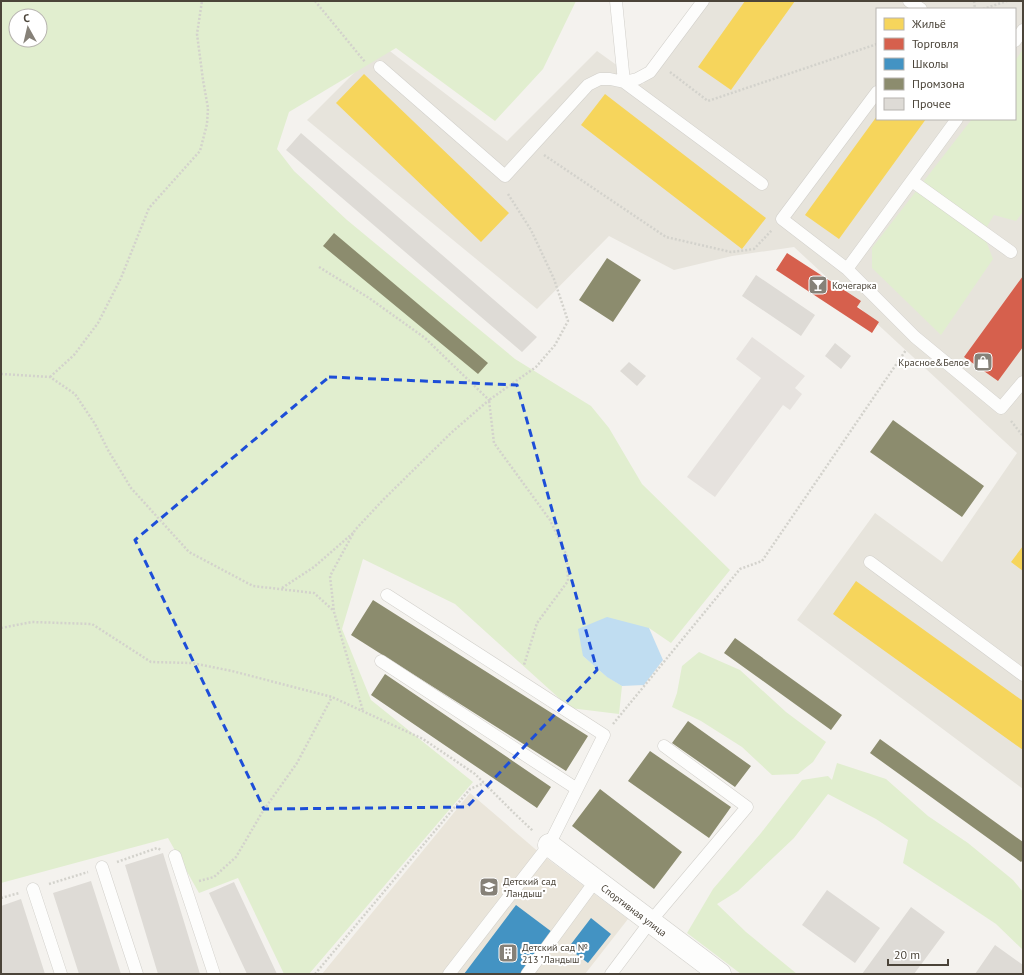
<svg xmlns="http://www.w3.org/2000/svg" width="1024" height="975" viewBox="0 0 1024 975" font-family="'PT Sans',sans-serif">
<style>
.residential{fill:#e7e4dc;fill-rule:evenodd}
.industrial{fill:#e6e2de}
.education{fill:#eae5da}
.green{fill:#e1eecf;fill-rule:evenodd}
.water{fill:#c0ddf1}
.homes{fill:#f6d55c}
.shops{fill:#d6604d}
.schools{fill:#4393c3}
.industry{fill:#8c8c6e}
.building{fill:#dedbd6}
.lines{fill:none;stroke-linecap:round;stroke-linejoin:round}
.lane-casing{stroke:#d2d0cb;stroke-width:13}
.street-casing{stroke:#d2d0cb;stroke-width:23}
.path{stroke:#d3d2cc;stroke-width:2.5;stroke-dasharray:2 2;stroke-linecap:butt}
.lane{stroke:#fdfdfc;stroke-width:12}
.street{stroke:#fdfdfc;stroke-width:22}
.marked{fill:none;stroke:#1d4ed8;stroke-width:3;stroke-dasharray:8 5;stroke-linejoin:round}
.labels{text-anchor:middle;stroke-width:4;stroke-linejoin:round;paint-order:stroke}
.poi-label{font-size:10px;fill:#4b4439;stroke:#fff;text-anchor:start}
.street-label{font-size:10px;fill:#4b4439;stroke:#fff}
</style>
<rect width="100%" height="100%" fill="#f4f2ee"/>
<path class="residential" d="M709 1H1023V789L797 620 875 513 942 562 1017 453 794 247 732 256 674 270 609 236 537 309 307 120 382 45 507 141 597 51 643 84ZM877 9H1015V119H877Z"/>
<path class="industrial" d="M752 337 805 376 795 388 802 394 790 410 783 405 715 497 687 477 761 378 736 359Z"/>
<path class="education" d="M470 793 541 854 628 919 585 974H322Z"/>
<path class="green" d="M1 1H576L543 69 495 121 396 48 289 112 277 149 294 171 347 220 515 359 591 406 609 428 642 484 730 570 671 643 649 628 583 656 606 676 622 686 619 714 570 708 455 604 363 559 342 629 371 700 473 782 309 974H284L238 878 199 893 168 838 1 883ZM16 16H40V40H16Z
M1023 49V212L1016 221 994 215 983 233 993 259 941 335 872 268V248L972 119H1015V61Z
M699 652 740 670 786 712 826 742 813 762 798 774 772 775 742 747 701 721 672 707 677 693 682 666Z
M837 763 886 779 928 816 968 843 1013 880 1023 892V950L996 924 957 898 903 863 908 840 876 819 828 794 794 838 738 891 717 904 746 932 797 974H741L687 933 713 889 761 833 802 780 828 776 832 780Z"/>
<path class="water" d="M607 617 649 628 663 660 644 685 622 686 607 677 583 656 578 629Z"/>
<path class="homes" d="M745 1H795L731 90 698 67Z
M364 74 509 213 481 242 336 103Z
M605 94 766 218 742 249 581 125Z
M877 116V119H926L839 239 805 215Z
M1023 546V571L1011 562Z
M856 581 1023 701V750L833 614Z"/>
<path class="shops" d="M787 253 861 301 857 307 879 322 872 333 776 270Z
M1023 276V347L998 381 964 357Z"/>
<path class="schools" d="M516 905 552 932 520 974H464Z
M591 918 611 934 588 963 568 948Z"/>
<path class="industry" d="M334 233 488 363 478 374 323 246Z
M607 258 641 280 613 322 579 300Z
M893 420 984 486 962 517 870 452Z
M373 600 588 736 566 771 351 635Z
M735 638 842 715 831 730 724 653Z
M385 674 551 787 537 808 371 695Z
M688 721 751 766 735 787 672 743Z
M880 739 1023 842V860L1021 862 870 753Z
M650 751 731 807 709 838 628 781Z
M600 789 682 852 654 889 572 826Z"/>
<path class="building" d="M301 133 537 337 522 352 286 150Z
M756 275 815 315 801 336 742 296Z
M835 343 851 356 841 369 825 356Z
M629 362 646 376 637 386 620 371Z
M163 853 200 974H158L125 865Z
M91 881 121 974H79L53 893Z
M234 882 277 974H247L209 893Z
M827 890 880 928 855 963 802 925Z
M21 899 45 974H2L1 970V906Z
M911 907 945 932 914 974H862Z
M995 945 1023 965V974H975Z"/>
<g class="lines">
<defs>
<path id="lane" d="M616 1 624 82 762 184
M909 1 921 9
M1015 41 1023 30
M380 67 505 176 588 85 600 79H610L624 82 637 79 650 72 703 1
M957 119 847 269 915 337 1001 408 1023 382
M912 181 1011 252
M847 269 782 219 877 92
M870 562 1023 675
M387 595 604 735 549 845 449 974
M381 661 577 789
M175 856 214 974
M102 867 137 974
M33 889 61 974
M527 974 596 880
M611 974 650 922 747 807 664 746"/>
<path id="street" d="M549 845 720 974"/>
</defs>
<use href="#lane" class="lane-casing"/>
<use href="#street" class="street-casing"/>
<path class="path" d="M315 1 365 62
M974 1 975 9
M983 9 1007 1
M670 72 708 101 877 44
M544 155 666 237 731 252 754 249 772 230
M508 194 531 230 554 279 568 321 555 345 536 367 489 400 494 443 550 520 567 556 568 581 537 623 524 665
M319 267 369 298 425 338 489 400 451 433 383 500 355 530 330 576 334 612 363 711
M1 374 50 377 75 394 95 424 108 450 131 488 189 552 253 586 314 593 334 611
M50 377 74 355 98 323 121 278 149 208 200 151 207 124 208 108 203 80 197 34 202 1
M1011 421 1023 436
M282 588 314 567 353 533
M1 628 32 622 92 624 151 662 192 663 232 671 332 697 423 739 475 774 514 813 533 831
M613 724 740 569 762 561 906 350
M117 862 157 848 161 850
M199 881 214 877 236 857 263 811 297 763 332 697
M49 884 88 872
M1 898 19 893
M315 974 470 789 484 783"/>
<use href="#lane" class="lane"/>
<use href="#street" class="street"/>
</g>
<path class="marked" d="M329 377 517 385 597 670 467 807 264 809 135 540Z"/>
<defs>
<symbol id="bar-square" viewBox="-11 -11 22 22"><rect x="-9" y="-9" width="18" height="18" rx="4" fill="#868178" stroke="#fff"/><path d="M-6-5H6L.8 .8V4.5H3.5V6h-7V4.5H-.8V.8Z" fill="#fff"/></symbol>
<symbol id="shop-square" viewBox="-11 -11 22 22"><rect x="-9" y="-9" width="18" height="18" rx="4" fill="#868178" stroke="#fff"/><path d="M-5-2.5h2.3a2.7 3.5 0 0 1 5.4 0H5L5.5 6h-11ZM-1.5-2.5h3a1.5 2.3 0 0 0-3 0Z" fill="#fff"/></symbol>
<symbol id="school-square" viewBox="-11 -11 22 22"><rect x="-9" y="-9" width="18" height="18" rx="4" fill="#868178" stroke="#fff"/><path d="M0-5L7-2L0 1L-7-2ZM-4 1L0 2.5L4 1V4Q0 6-4 4Z" fill="#fff"/></symbol>
<symbol id="building-square" viewBox="-11 -11 22 22"><rect x="-9" y="-9" width="18" height="18" rx="4" fill="#868178" stroke="#fff"/><path d="M-4-6H4V6H1V3H-1V6H-4ZM-2.5-4.3h1.7v1.8h-1.7ZM.8-4.3h1.7v1.8H.8ZM-2.5-1h1.7V.8h-1.7ZM.8-1h1.7V.8H.8Z" fill="#fff"/></symbol>
</defs>
<g fill-rule="evenodd">
<use href="#bar-square" x="807" y="274" width="22" height="22"/>
<use href="#shop-square" x="972" y="351" width="22" height="22"/>
<use href="#school-square" x="478" y="876" width="22" height="22"/>
<use href="#building-square" x="497" y="942" width="22" height="22"/>
</g>
<g class="labels">
<g class="poi-label">
<text x="832" y="289">Кочегарка</text>
<text x="969" y="366" text-anchor="end">Красное&amp;Белое</text>
<text x="503" y="885">Детский сад<tspan x="503" dy="12">"Ландыш"</tspan></text>
<text x="522" y="951">Детский сад №<tspan x="522" dy="12">213 "Ландыш"</tspan></text>
</g>
<g class="street-label">
<text transform="translate(634 910) rotate(37)" y="4">Спортивная улица</text>
</g>
</g>
<rect width="1024" height="975" fill="none" stroke="#4b4439" stroke-width="4"/>
<rect x="876" y="8" width="140" height="112" fill="#ffffff" stroke="#b7b4b0"/>
<rect x="884" y="18" width="20" height="12" fill="#f6d55c" stroke="#b7b4b0"/>
<text x="912" y="28" font-size="12" fill="#4b4439">Жильё</text>
<rect x="884" y="38" width="20" height="12" fill="#d6604d" stroke="#b7b4b0"/>
<text x="912" y="48" font-size="12" fill="#4b4439">Торговля</text>
<rect x="884" y="58" width="20" height="12" fill="#4393c3" stroke="#b7b4b0"/>
<text x="912" y="68" font-size="12" fill="#4b4439">Школы</text>
<rect x="884" y="78" width="20" height="12" fill="#8c8c6e" stroke="#b7b4b0"/>
<text x="912" y="88" font-size="12" fill="#4b4439">Промзона</text>
<rect x="884" y="98" width="20" height="12" fill="#dedbd6" stroke="#b7b4b0"/>
<text x="912" y="108" font-size="12" fill="#4b4439">Прочее</text>
<g transform="translate(28 28) rotate(352)"><circle r="19" fill="#ffffff" stroke="#b7b4b0"/>
<path d="M0-3L7 15L0 10L-7 15Z" fill="#868178"/>
<text y="-6" font-size="11" font-weight="bold" text-anchor="middle" fill="#4b4439">С</text>
</g>
<path d="M888 959v6h60v-6" fill="none" stroke="#4b4439" stroke-width="2"/>
<text x="894" y="959" font-size="12" fill="#4b4439" stroke="#ffffff" stroke-width="3" paint-order="stroke">20 m</text>
</svg>
